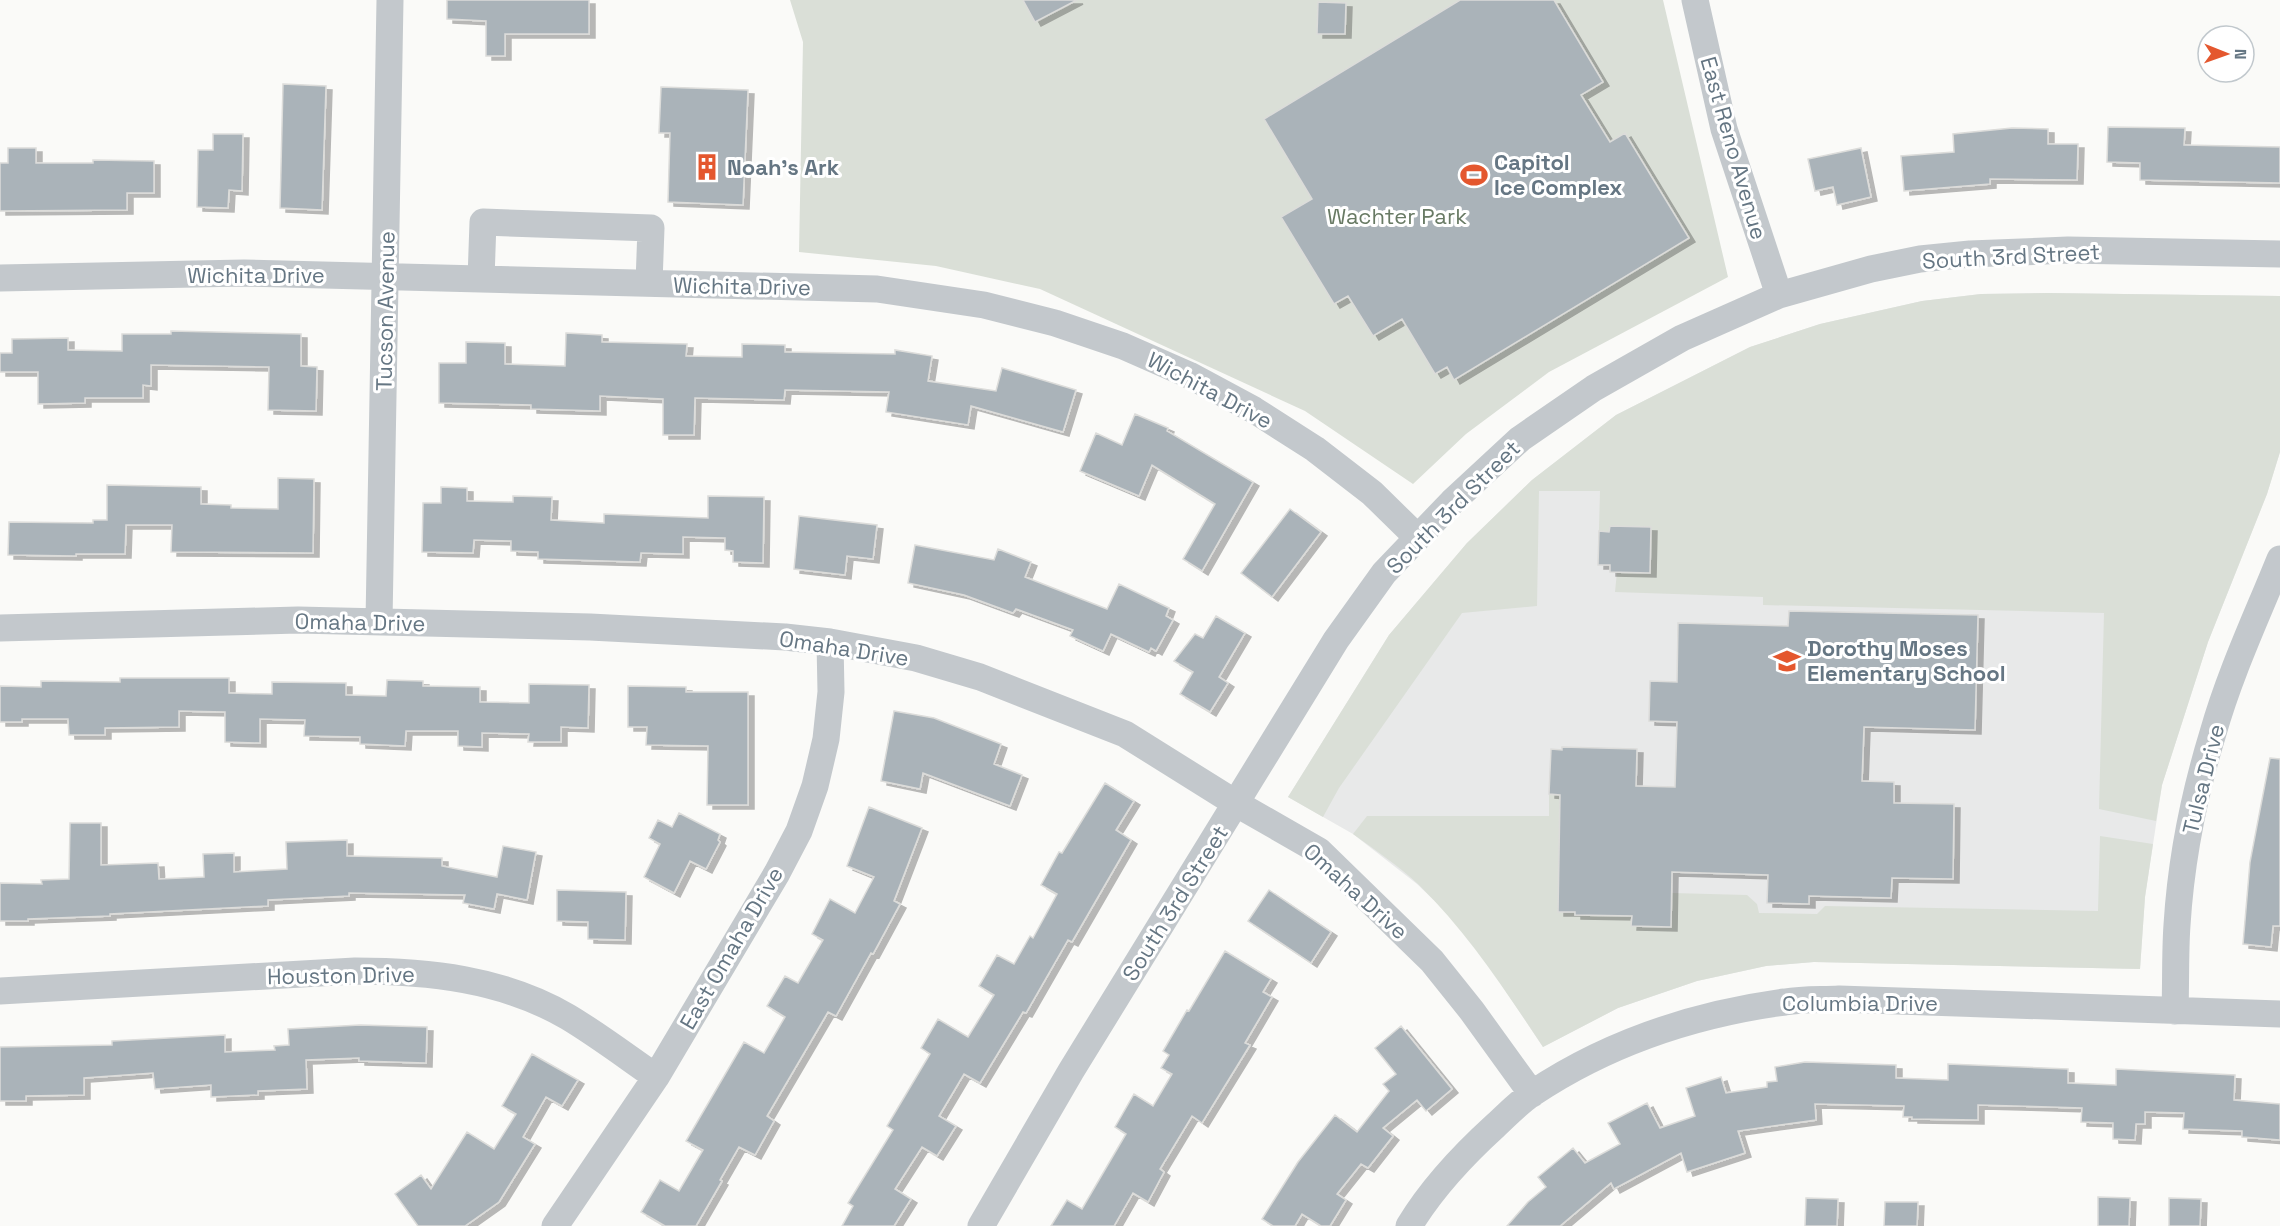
<svg xmlns="http://www.w3.org/2000/svg" width="2280" height="1226" viewBox="0 0 2280 1226" font-family="'Space Grotesk',sans-serif">
<style>
.built{fill:#e8e9e9}
.green{fill:#dadfd7}
.building{fill:#aab3b9;stroke:#dcdcda;stroke-width:1.5;filter:url(#shadow)}
.lines{fill:none;stroke-linecap:round;stroke-linejoin:round}
.minor{stroke:#c3c8cc;stroke-width:27}
.labels{text-anchor:middle;stroke-width:6;stroke-linejoin:round;paint-order:stroke}
.street-label{font-size:22px;fill:#657683;stroke:#fff}
.poi-label{font-size:22px;font-weight:bold;fill:#657683;stroke:#fff;text-anchor:start}
.park-label{font-size:22px;fill:#687a64;stroke:#fff}
</style>
<defs>
<filter id="shadow"><feDropShadow dx="6" dy="4" stdDeviation="0" flood-color="#0004"/></filter>
</defs>
<rect width="100%" height="100%" fill="#fafaf8"/>
<path class="built" d="M2047 293 2280 296V452L2267 494 2208 642 2162 785 2145 897 2140 969 1814 962 1766 966 1697 981 1618 1008 1543 1047 1485 960 1446 912 1417 884 1353 834 1288 797 1389 635 1467 543 1532 480 1616 415 1750 347 1820 324 1922 301 1981 294Z"/>
<path class="green" d="M790 0H1663L1728 277 1549 372 1466 434 1413 484 1305 411 1040 289 936 266 799 252 803 42Z
M2047 293 2280 296V452L2267 494 2208 642 2162 785 2156 821 2099 809 2104 613 1763 605V597L1615 592 1617 572H1610L1609 565H1598L1600 491H1539L1537 606 1462 613 1339 788 1323 817 1288 797 1389 635 1467 543 1532 480 1616 415 1750 347 1820 324 1922 301 1981 294Z
M1549 794 1560 795 1558 911 1575 912V915L1632 916 1631 925 1671 926 1672 893 1747 895 1757 904 1759 913 1817 914 1825 906 2098 911 2100 836 2153 844 2145 897 2140 969 1814 962 1766 966 1697 981 1618 1008 1543 1047C1505 990 1468 933 1419 885 1399 866 1375 850 1353 834L1367 816H1549Z"/>
<path class="building" d="M447 0H589V34H505V56H486V21L447 19Z
M1023 0H1077L1035 22Z
M1460 0H1554L1603 82 1581 95 1610 142 1625 133 1689 238 1454 380 1447 367 1435 374 1402 319 1373 336 1348 296 1334 304 1281 217 1312 199 1264 119Z
M1318 2 1346 3 1345 34H1317Z
M283 84 326 86 322 210 280 208Z
M661 87 748 90 743 205 668 202 670 133H659Z
M2108 127 2185 128 2184 145 2280 147V183L2140 180V163L2107 162Z
M2012 128 2048 129V144H2078L2077 180 1990 179V184L1904 191 1901 156 1954 152 1953 134Z
M213 134H243L242 191 229 190 228 208 197 207 198 150H213Z
M8 148H36V163H93V160L154 161V193H127V210L0 211V163H8Z
M1861 148 1871 197 1837 205 1833 187 1815 191 1808 159Z
M171 331 301 334V366L317 367 316 411 268 410 269 367 151 365V386L143 385V398H85V403L38 404V372H0V353H12V339L68 338V350L122 351V334H171Z
M566 333 602 335V342L687 344 686 356 742 357V344L785 345V352L895 354V350L932 356 928 381 996 391 1002 368 1076 390 1063 432 971 406 968 425 886 412 889 392 785 390 784 400 695 398 694 435H663V399L600 396V411L531 409V405L439 403V363H466V342L505 343V364L565 366Z
M1135 414 1168 428 1167 431 1253 482 1202 571 1183 559 1215 504 1152 465 1139 496 1080 471 1096 433 1122 445Z
M278 478 314 479 313 553 171 552 172 525H126L125 554H76V556L8 555 9 522 93 523V520H107V485L201 487V504L231 505V508L278 509Z
M441 487 467 488V501L513 502V496L552 497 551 520 604 523V514L708 518V496L764 497 763 563 733 562V551L725 550V538L683 537V554L641 553 640 562 538 559V552L511 551V541L474 540 473 553 422 552 423 503H441Z
M1290 509 1321 532 1272 597 1241 573Z
M799 516 877 525 873 559 847 556 845 575 794 569Z
M1610 526 1651 527 1650 573 1610 572V565H1598L1599 531 1609 532Z
M915 545 994 560 998 549 1031 562 1025 577 1107 609 1119 584 1169 608 1166 616 1173 620 1156 651 1151 648 1149 652 1111 634 1103 651 1070 636 1073 630 1016 609 1013 613 964 595 908 583Z
M1789 611 1978 615 1975 730 1864 727 1862 781 1894 782V803L1954 804 1953 879 1892 878 1891 898 1809 896V904L1767 903 1768 875 1672 872 1671 927 1631 926 1632 916 1575 915V912H1558L1560 795 1549 794 1551 749 1562 750V747L1637 749 1636 786 1675 787 1677 722 1649 721 1650 681 1677 682 1678 623 1788 626Z
M1216 616 1245 633 1219 677 1228 683 1210 712 1180 694 1193 672 1174 661 1195 634 1203 638Z
M120 678H229V693L272 694V682L346 683V695L386 696 387 680 423 681V686L480 687V702L529 703V684L589 685 588 728 561 727V742H528L529 734 482 733V747L458 746V731H406L405 746 360 744V737L304 736 305 720 260 719V743L225 742V712L179 711V727L105 728V735H69L68 719H22V722H0V686L41 687V681L120 682Z
M628 686 686 687V692H748V805H707L708 746 646 745 647 727H628Z
M894 711 934 718 1001 744 994 764 1022 775 1010 806 923 773 920 789 881 781Z
M2270 758 2280 759V926H2273L2271 947 2243 944 2250 862Z
M1105 783 1134 801 1116 830 1131 840 1072 942 1068 940 1026 1013 1023 1012 980 1083 964 1074 939 1116 956 1126 937 1156 922 1147 895 1189 911 1199 894 1226H842L853 1206 848 1203 893 1130 887 1126 930 1054 921 1048 938 1019 968 1037 994 995 979 986 997 955 1014 964 1030 936 1033 938 1057 894 1041 885 1059 852 1062 853Z
M869 807 922 828 894 901 900 904 873 954 871 953 836 1016 828 1012 767 1116 774 1121 755 1155 739 1147 720 1180 722 1181 696 1226H665L641 1212 660 1180 679 1191 703 1150 686 1141 744 1042 764 1053 785 1017 767 1006 785 976 798 983 823 940 812 934 830 899 855 913 874 877 847 866Z
M679 813 720 834 718 840 720 842 706 869 690 861 674 893 644 877 660 844 649 838 658 820 672 827Z
M70 823H101V865L158 863 159 879 204 877 203 854 234 853V872L287 869 286 842 347 840V856L442 858V866L497 877 503 846 536 852 527 900 497 894 494 909 463 903 465 895 349 893V896L268 900V906L110 914V916L28 919V921H0V883L42 884 41 880 69 879Z
M557 890 626 892 625 940 588 939V922L557 921Z
M1269 890 1331 932 1311 963 1248 921Z
M1225 951 1271 979 1263 992 1272 997 1245 1043 1250 1045 1202 1123 1192 1116 1160 1169 1164 1172 1148 1202 1133 1193 1114 1226H1051L1067 1200 1082 1209 1126 1134 1115 1127 1134 1094 1153 1106 1172 1074 1161 1068 1169 1055 1163 1051 1187 1010 1189 1011Z
M360 1025 427 1027 426 1063 359 1061V1058L306 1060 307 1089 258 1091V1095L211 1097V1085L155 1089 153 1073 84 1078V1095L26 1096V1101H0V1047L112 1045V1041L225 1035V1052L275 1050 274 1046 289 1045 288 1029Z
M1401 1026 1452 1089 1426 1111 1417 1100 1383 1128 1393 1136 1368 1168 1361 1164 1337 1194 1346 1200 1330 1226H1321L1302 1214 1295 1226H1273L1262 1219 1298 1162 1335 1115 1357 1132 1389 1091 1383 1084 1396 1074 1375 1048Z
M532 1054 578 1080 562 1106 546 1097 523 1137 535 1144 499 1202 465 1226H418L395 1194 421 1175 431 1189 467 1132 494 1149 516 1114 502 1106Z
M1805 1062 1896 1065V1078L1948 1080V1064L2068 1069V1083L2116 1085V1069L2235 1075 2234 1100 2280 1104V1140L2242 1137V1131L2183 1129 2184 1113 2145 1112V1124H2136L2135 1140 2113 1139V1123L2081 1122 2082 1108 1978 1105V1120L1912 1119V1117H1903L1904 1106 1815 1104 1816 1120 1738 1131 1745 1153 1687 1172 1681 1153 1614 1189 1611 1183 1560 1226H1507L1528 1202 1546 1187 1538 1177 1573 1148 1585 1163 1620 1144 1608 1123 1647 1103 1660 1128 1695 1116 1686 1088 1721 1077 1726 1093 1767 1087V1082L1777 1081 1775 1067Z
M2098 1197 2130 1198 2129 1226H2098Z
M1806 1198 1838 1199 1837 1226H1805Z
M2169 1198 2201 1199 2200 1226H2169Z
M1885 1202H1918L1917 1226H1884Z"/>
<g class="lines">
<path class="minor" d="M1695 0 1724 129 1779 295
M0 278 244 273 877 289 984 305 1055 323 1123 346 1189 375 1254 410 1315 449 1372 493 1417 537
M481 279 483 222 651 228 649 283
M379 622 390 0
M0 628 298 620 590 627 785 637 830 642 916 658 980 677 1125 734 1237 804 1319 851 1432 961 1472 1011 1532 1094
M0 991 355 971C427 971 504 979 568 1017 598 1035 627 1057 656 1077
M2175 1011C2176 982 2175 953 2177 925 2181 860 2194 795 2213 733 2230 673 2257 616 2280 559
M555 1226 656 1077 777 873 799 831 815 786 826 739 831 692 830 642
M981 1226 1071 1071 1336 640 1384 573 1452 502 1520 439 1594 388 1682 338 1779 295 1871 269 1920 259 1970 254 2068 250 2280 254
M1409 1226C1432 1188 1462 1156 1495 1126 1507 1115 1519 1102 1533 1093 1608 1043 1696 1014 1785 1002 1803 999 1821 1000 1839 999L2280 1014"/>
</g>
<defs>
<symbol id="building-bare" viewBox="-9 -9 18 18"><path d="M-4-6H4V6H1V3H-1V6H-4ZM-2.5-4.3h1.7v1.8h-1.7ZM.8-4.3h1.7v1.8H.8ZM-2.5-1h1.7V.8h-1.7ZM.8-1h1.7V.8H.8Z" fill="#e4572e" stroke="#fff" stroke-width="2.5" paint-order="stroke"/></symbol>
<symbol id="stadium-bare" viewBox="-9 -9 18 18"><path d="M0-5a6.5 5 0 1 0 0 10a6.5 5 0 1 0 0-10ZM-3.5-1.8h7v3.6h-7Z" fill="#e4572e" stroke="#fff" stroke-width="2.5" paint-order="stroke"/></symbol>
<symbol id="school-bare" viewBox="-9 -9 18 18"><path d="M0-5L7-2L0 1L-7-2ZM-4 1L0 2.5L4 1V4Q0 6-4 4Z" fill="#e4572e" stroke="#fff" stroke-width="2.5" paint-order="stroke"/></symbol>
</defs>
<g fill-rule="evenodd">
<use href="#building-bare" x="688" y="148" width="38" height="38"/>
<use href="#stadium-bare" x="1455" y="156" width="38" height="38"/>
<use href="#school-bare" x="1768" y="642" width="38" height="38"/>
</g>
<g class="labels">
<g class="street-label">
<text transform="translate(1734 148) rotate(74)" y="8">East Reno Avenue</text>
<text transform="translate(2011 256) rotate(-3)" y="8">South 3rd Street</text>
<text x="256" y="283">Wichita Drive</text>
<text transform="translate(742 286) rotate(1)" y="8">Wichita Drive</text>
<text transform="translate(385 311) rotate(-89)" y="8">Tucson Avenue</text>
<text transform="translate(1210 390) rotate(28)" y="8">Wichita Drive</text>
<text transform="translate(1453 507) rotate(-45)" y="8">South 3rd Street</text>
<text transform="translate(360 622) rotate(1)" y="8">Omaha Drive</text>
<text transform="translate(844 648) rotate(9)" y="8">Omaha Drive</text>
<text transform="translate(2203 779) rotate(-76)" y="8">Tulsa Drive</text>
<text transform="translate(1356 891) rotate(42)" y="8">Omaha Drive</text>
<text transform="translate(1175 903) rotate(-58)" y="8">South 3rd Street</text>
<text transform="translate(731 948) rotate(-60)" y="8">East Omaha Drive</text>
<text transform="translate(341 975) rotate(-1)" y="8">Houston Drive</text>
<text x="1860" y="1011">Columbia Drive</text>
</g>
<g class="poi-label">
<text x="1494" y="170">Capitol<tspan x="1494" dy="25">Ice Complex</tspan></text>
<text x="727" y="175">Noah's Ark</text>
<text x="1807" y="656">Dorothy Moses<tspan x="1807" dy="25">Elementary School</tspan></text>
</g>
<g class="park-label">
<text x="1397" y="224">Wachter Park</text>
</g>
</g>
<g transform="translate(2226 54) rotate(91)"><circle r="28" fill="#ffffff" stroke="#c1c8cd" stroke-width="1.5"/>
<path d="M0-4.5L10 22L0 15L-10 22Z" fill="#e4572e"/>
<text y="-9" font-size="16" font-weight="bold" text-anchor="middle" fill="#657683">N</text>
</g>
</svg>
